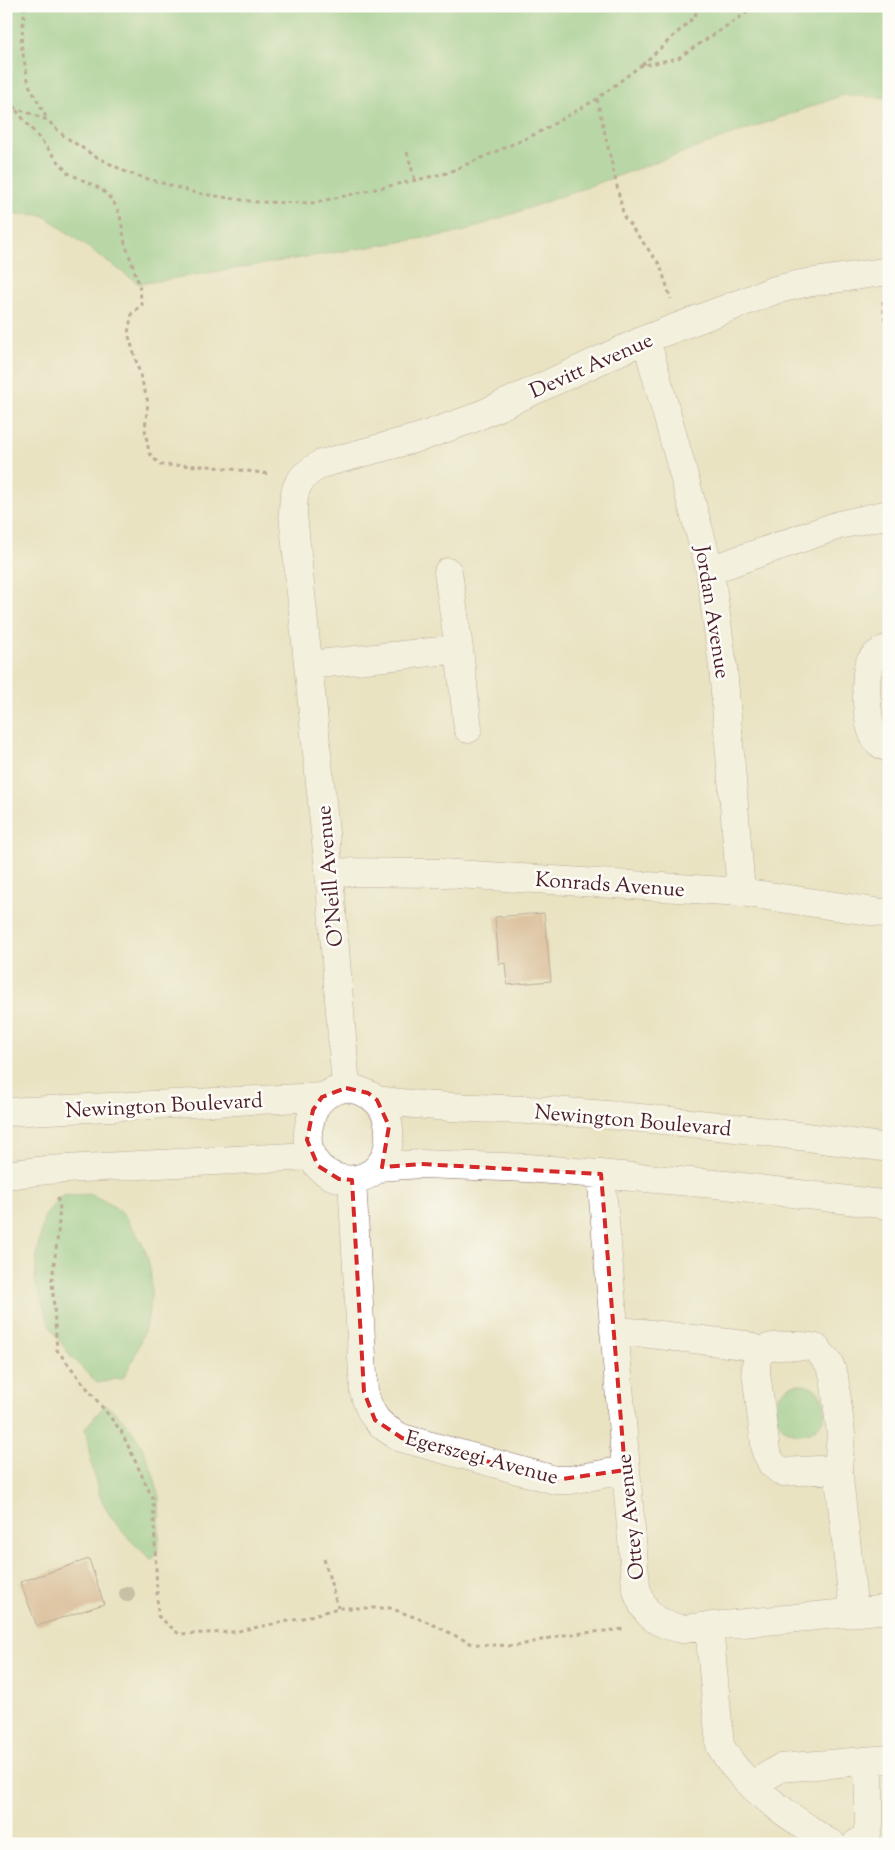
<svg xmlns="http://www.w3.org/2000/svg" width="895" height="1850" viewBox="0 0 895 1850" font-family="'Sorts Mill Goudy',serif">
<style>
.green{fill:#7ec784;stroke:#647358}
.building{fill:#cd9a76}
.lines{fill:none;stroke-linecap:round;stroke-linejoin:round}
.minor-casing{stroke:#826460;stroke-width:29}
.path{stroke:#826460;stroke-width:3;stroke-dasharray:4 4;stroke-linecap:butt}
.minor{stroke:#fff;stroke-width:28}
.tree{fill:#9b9880}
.marked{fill:none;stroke:#d62828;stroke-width:4;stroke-dasharray:10 6;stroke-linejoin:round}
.labels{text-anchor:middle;stroke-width:5;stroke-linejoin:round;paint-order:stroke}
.street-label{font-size:21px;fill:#4a1f2b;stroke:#fdfcf7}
</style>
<rect width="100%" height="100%" fill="#fdfcf7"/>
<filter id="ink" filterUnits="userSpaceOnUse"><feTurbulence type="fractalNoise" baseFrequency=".02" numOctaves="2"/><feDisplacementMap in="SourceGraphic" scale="10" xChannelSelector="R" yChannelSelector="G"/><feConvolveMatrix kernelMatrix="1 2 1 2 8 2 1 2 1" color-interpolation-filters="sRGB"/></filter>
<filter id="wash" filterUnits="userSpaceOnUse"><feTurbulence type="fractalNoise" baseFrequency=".0096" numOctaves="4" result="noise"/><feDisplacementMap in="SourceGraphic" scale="20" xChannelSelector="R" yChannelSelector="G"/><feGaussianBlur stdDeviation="1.12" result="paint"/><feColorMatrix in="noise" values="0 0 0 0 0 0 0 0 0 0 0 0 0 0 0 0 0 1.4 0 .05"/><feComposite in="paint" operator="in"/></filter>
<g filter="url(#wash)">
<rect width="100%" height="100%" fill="#e9e3c2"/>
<path class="green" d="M6 6H889V98L843 95 462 232 139 284 43 215 6 214Z
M91 1194C100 1199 112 1204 120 1211 126 1216 130 1224 134 1230 166 1276 149 1333 123 1378L97 1383 71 1357 51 1328 35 1282 37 1252 44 1217 61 1196Z
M775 1409a25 25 0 1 1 50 0a25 25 0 1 1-50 0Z
M105 1405C135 1423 152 1463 159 1496 160 1506 159 1518 159 1528 159 1539 160 1552 152 1560 131 1542 108 1520 99 1493 92 1472 89 1449 85 1428Z"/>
<g id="blocks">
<path class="building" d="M544 913 551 981 507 985 505 963 499 964 495 917Z
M89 1559 104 1604 37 1626 20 1582Z"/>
</g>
</g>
<g filter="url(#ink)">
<use href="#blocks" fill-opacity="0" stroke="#826460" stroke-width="1"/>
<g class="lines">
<defs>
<path id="minor" d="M646 339 710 570 723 667 741 892
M710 570 839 525 889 514
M448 572 459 649
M889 648C881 651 874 655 870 662 863 675 867 723 874 736 877 742 882 746 889 748
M309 665 459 649 468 729
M329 872 441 873 741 892 889 914
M346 1088 329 872 293 514C293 487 298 477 321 464L421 437 474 418 646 339 775 290 800 284 889 271
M346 1088C375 1091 391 1109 389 1139 385 1203 289 1187 311 1118 316 1099 328 1091 346 1088Z
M377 1100C440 1109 503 1108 566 1112 674 1119 782 1133 889 1148
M6 1112 322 1097
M378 1167 421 1164 528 1168 726 1185 889 1205
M601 1174 636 1587C643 1614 655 1624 682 1629L889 1609
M6 1175 46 1170 311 1156
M352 1180 364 1392C371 1418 379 1426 402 1438L555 1480H570L625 1470
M614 1331 642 1333 745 1345 761 1351
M838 1469 782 1472 772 1464 766 1452 756 1372C756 1365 756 1358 760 1352 768 1343 805 1346 816 1348L829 1363 834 1376 841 1434 838 1469 854 1612
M709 1627 720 1745C736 1778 776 1807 806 1827 814 1833 823 1840 832 1844
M753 1785 780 1768 889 1759
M856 1844 866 1837 869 1824V1761"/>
</defs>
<use href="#minor" class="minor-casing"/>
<path class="path" d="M25 6 21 44 29 85 47 119
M642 65 690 21 702 6
M6 98 68 173 101 189 113 201 120 215 125 243 139 284 142 305 132 313 128 333 148 402 145 429 149 453 160 465 208 466 271 474
M597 99 624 217 660 265 671 299
M13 107 47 120 64 136 93 155 128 173 196 193 256 202 313 203 447 173 538 133 597 99 640 66 678 58 757 6
M407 152 415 180
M883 301 889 360
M57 1198 60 1204 58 1234 52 1280 57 1350 121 1431 153 1499 158 1616 179 1634 233 1632 303 1618 338 1608H390L430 1623 472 1644 516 1646 563 1635 625 1629
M324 1559 338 1608"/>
<use href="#minor" class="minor"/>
</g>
<circle class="tree" cx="127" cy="1594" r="8"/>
</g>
<path d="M0 0H895V1850H0ZM346 1088 368 1093 377 1100 389 1126 382 1167 421 1164 601 1174 625 1470 555 1480 402 1438 375 1420 364 1392 352 1180 339 1179 318 1166 307 1140 313 1110 322 1097Z" fill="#e9e3c2" fill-opacity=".55" fill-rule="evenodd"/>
<path class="marked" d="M346 1088 368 1093 377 1100 389 1126 382 1167 421 1164 601 1174 625 1470 555 1480 402 1438 375 1420 364 1392 352 1180 339 1179 318 1166 307 1140 313 1110 322 1097Z"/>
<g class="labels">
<g class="street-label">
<text transform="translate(591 365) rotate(-24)" y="7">Devitt Avenue</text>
<text transform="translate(713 612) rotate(81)" y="7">Jordan Avenue</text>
<text transform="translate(329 876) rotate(-95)" y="7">O'Neill Avenue</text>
<text transform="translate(610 884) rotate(4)" y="7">Konrads Avenue</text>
<text transform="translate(164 1105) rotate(-3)" y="7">Newington Boulevard</text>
<text transform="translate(633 1120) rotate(5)" y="7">Newington Boulevard</text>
<text transform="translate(482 1457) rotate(15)" y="7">Egerszegi Avenue</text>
<text transform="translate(630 1517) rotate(-96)" y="7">Ottey Avenue</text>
</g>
</g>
<rect width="895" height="1850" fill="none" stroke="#fdfcf7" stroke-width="25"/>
</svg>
